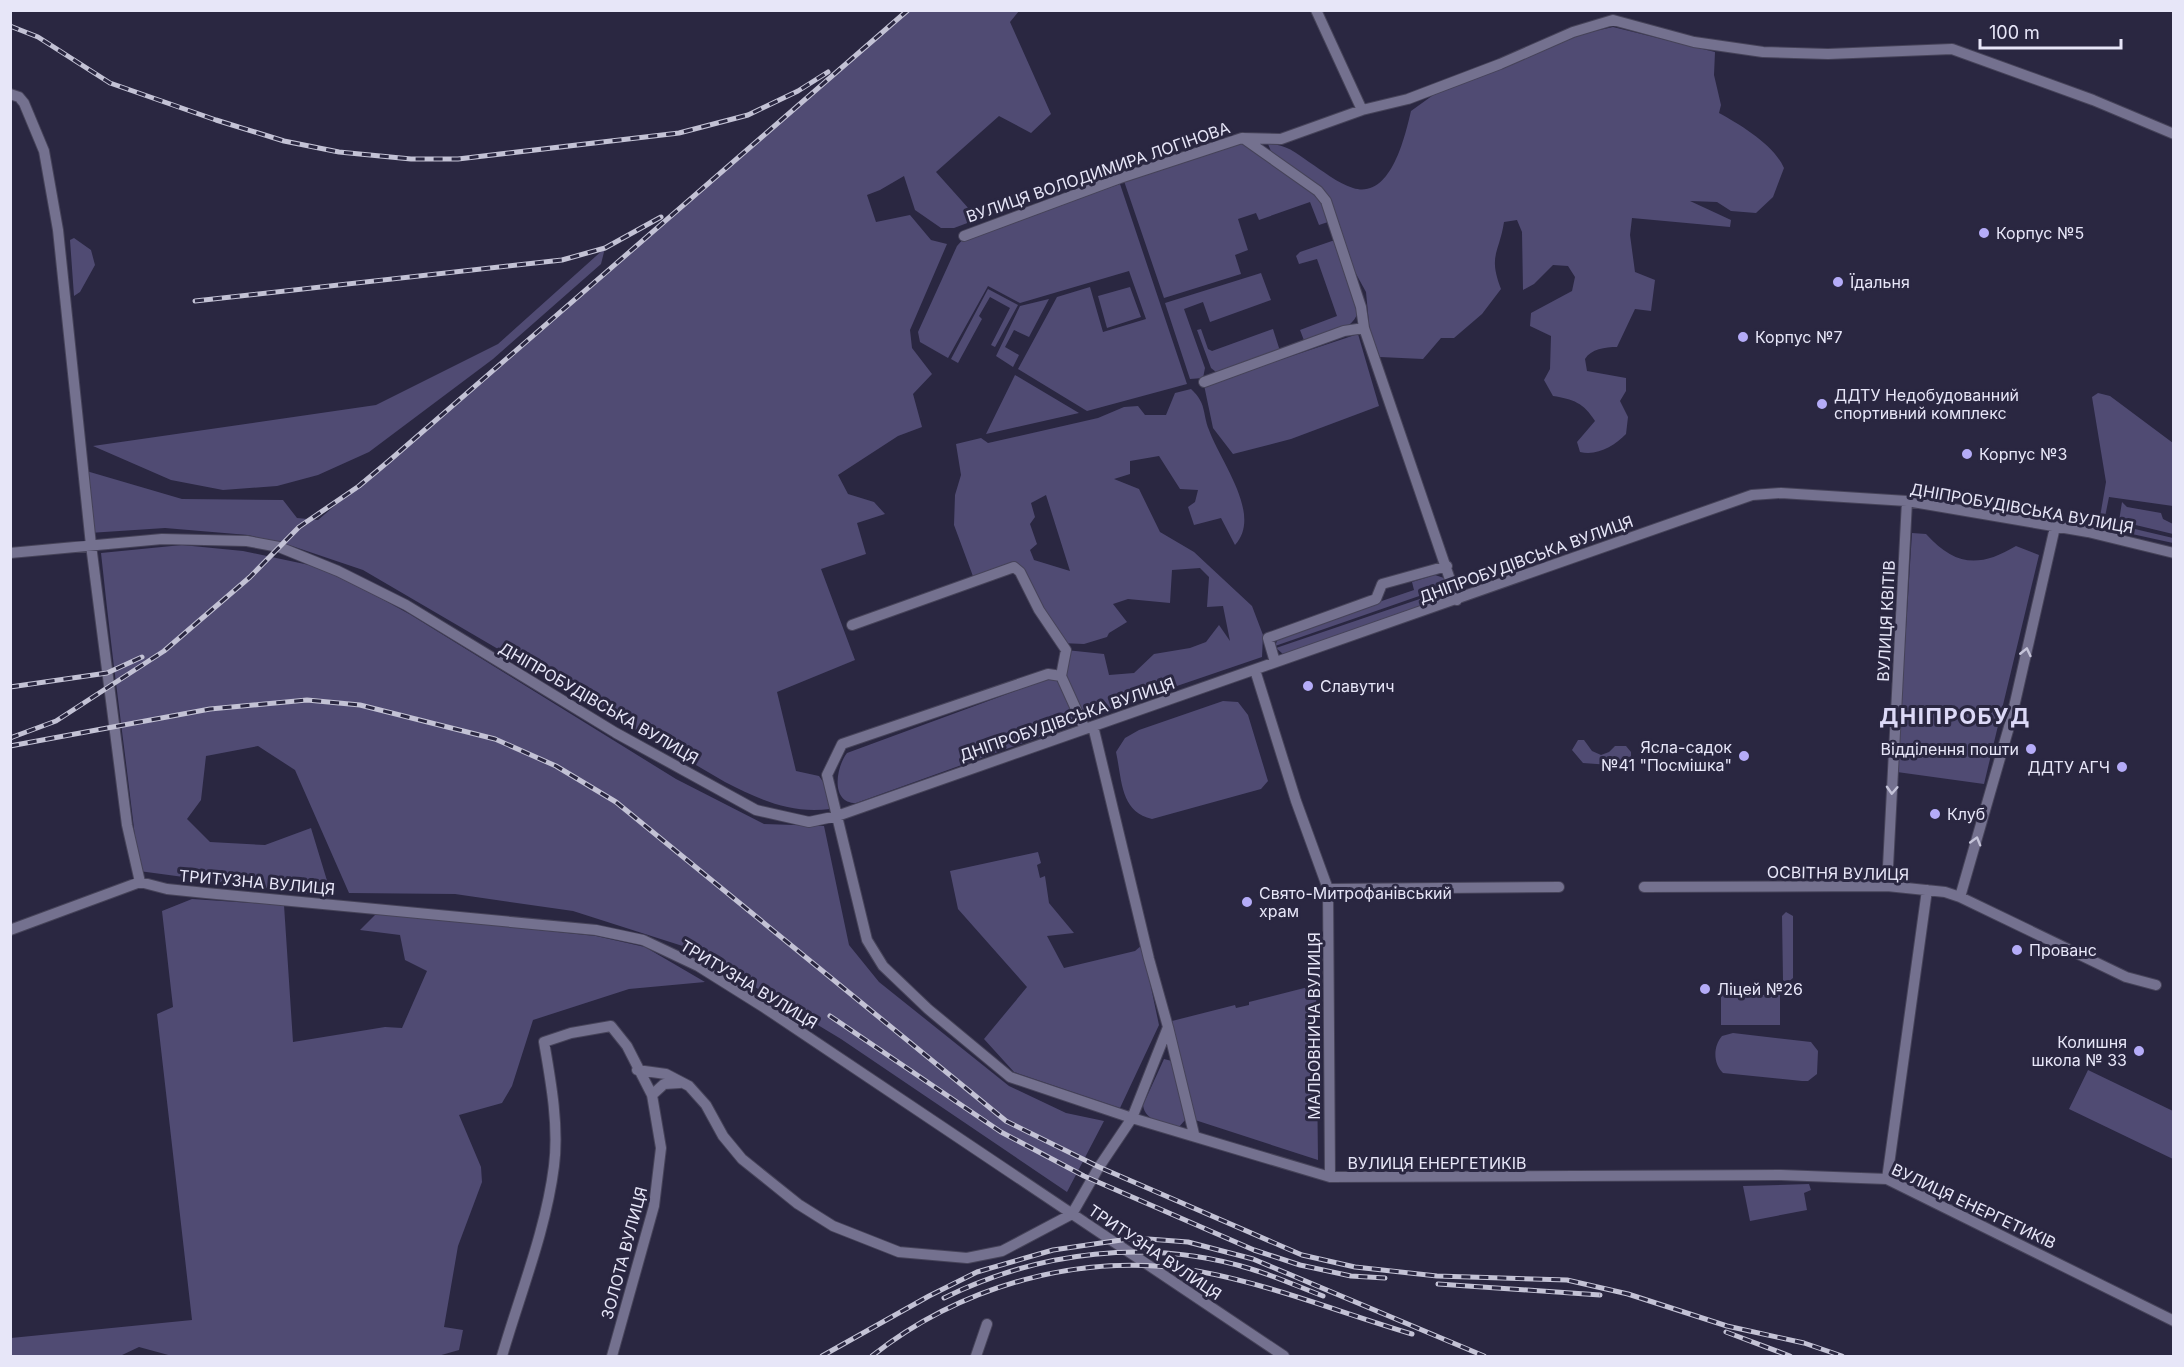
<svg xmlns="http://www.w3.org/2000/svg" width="2184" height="1367" viewBox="0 0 2184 1367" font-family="Inter,sans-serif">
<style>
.green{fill:#504b73;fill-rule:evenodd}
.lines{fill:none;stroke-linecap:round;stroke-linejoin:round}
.minor-casing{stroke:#464359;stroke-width:12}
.minor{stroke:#74718f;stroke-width:10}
.rail-casing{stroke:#c3c2d5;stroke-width:5}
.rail{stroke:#2a2741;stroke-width:3;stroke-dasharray:9;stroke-linecap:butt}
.oneway{stroke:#c4c3d8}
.poi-dot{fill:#b5acf8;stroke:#2a2741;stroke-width:2}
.labels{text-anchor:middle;stroke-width:6;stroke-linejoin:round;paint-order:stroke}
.street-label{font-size:16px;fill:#e7e6f8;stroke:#2a2741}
.poi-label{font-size:16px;fill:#e7e6f8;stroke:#2a2741;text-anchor:start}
.district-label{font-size:22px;font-weight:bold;letter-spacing:1.5px;fill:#dcd9f7;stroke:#2a2741}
</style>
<rect width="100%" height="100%" fill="#2a2741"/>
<path class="green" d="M908 11H1019L1010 22 1051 114 1031 133 999 116 936 172 978 219 954 228H941L915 210 904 176 880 190 867 195 876 222 910 215 931 240 947 244 910 330 912 348 932 374 913 394 922 427 898 436 838 475 848 494 874 502 885 514 857 523 866 554 821 569 855 660 777 692 796 771 819 776 826 786 830 809C791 814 760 800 725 782L363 570 292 546 248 535 165 528 89 533 83 470 182 499 283 500 297 518 318 520Z
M1613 27 1715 52 1714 75 1721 105 1719 113C1741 125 1774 145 1784 168L1773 197 1756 213 1731 211 1717 202 1690 201 1731 220 1730 227 1632 218 1630 235 1635 272 1655 280 1651 311 1635 309 1617 347C1605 347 1591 349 1585 359L1587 371 1626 378V391L1620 401 1628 417 1626 434C1614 446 1598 456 1580 452L1577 442 1595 421C1584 403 1573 399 1553 396L1544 380 1550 369 1551 336 1530 326 1531 313 1572 291 1575 277 1568 266 1553 265 1534 284 1523 290 1522 232 1517 220 1504 222C1499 254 1488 255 1501 289L1482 314 1454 338H1441L1423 359 1380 357 1370 334 1366 292 1349 261 1329 200 1273 156 1268 144C1285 144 1295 152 1309 162 1323 171 1337 183 1353 188 1391 200 1405 136 1411 111L1436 93 1573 36Z
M1245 142 1320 197 1328 222 1319 225 1310 202 1259 220 1256 213 1238 219 1248 250 1235 255 1241 274 1164 298 1124 181Z
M1120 184 1187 384 1087 411 1018 369 1057 297 1090 287 1103 332 1146 319 1129 271 1020 303 988 286 948 358 920 342 918 332 957 246 965 237Z
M74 238 91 250 95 265 80 292 74 296 70 240Z
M1332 241H1335L1359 308C1355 332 1325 335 1305 343L1300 330 1337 316 1317 259 1299 264 1296 256 1300 252Z
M605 248 601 264 493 359 369 452 318 475 277 486 223 490 171 480 93 446 376 405 498 344Z
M1261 273 1271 300 1210 322 1203 302 1184 309 1205 368 1203 378 1190 379 1165 303Z
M1130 287 1141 317 1107 328 1098 296Z
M988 289 1018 305 995 347 991 345 1010 308 990 297 979 316 982 319 958 363 951 359Z
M1049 299 1029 337 1014 330 1005 347 1019 355 1013 367 996 356 1020 306Z
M1201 329 1208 349 1212 351 1273 329 1280 351 1216 372 1211 368 1197 330Z
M1358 334 1379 406 1291 439 1233 454 1213 428 1204 385Z
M1015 375 1079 413 986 434Z
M1191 389C1207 404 1202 412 1209 430 1220 461 1263 515 1235 545L1221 518 1194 525 1188 507 1195 502 1198 490 1180 489 1159 456 1130 461V474L1114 479 1139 489 1160 532 1194 552 1252 606 1263 635 1262 657 1080 719 1061 676 1066 650 1104 654 1109 675 1134 673 1154 654 1190 648 1206 642 1219 625 1230 641 1223 606 1207 607 1209 577 1200 568 1172 570 1170 603 1128 599 1113 604 1127 622 1109 633 1107 637 1084 644 1061 643 1014 567 974 579 954 525 955 495 961 475 956 444 981 438 988 443 1098 418 1124 407 1138 406 1145 415H1166L1175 393ZM1046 495 1070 571 1034 560 1030 550 1037 544 1030 524 1035 517 1031 503Z
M2098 393 2110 396 2173 443V506L2109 497 2105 517H2100L2106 482 2092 397Z
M2122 502 2127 507 2161 513 2163 519 2173 524V534L2119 521Z
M2101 521 2173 538V543L2100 527Z
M1912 533 1926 534C1955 566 1979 568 2016 546L2039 555 1984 784 1897 772Z
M182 545 243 551 328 569 411 615 676 779 764 824 824 826 849 945 879 982 1009 1086 1066 1113 1104 1121 1067 1192 841 1039 692 949 573 911 455 894 349 893 295 770 258 746 206 756 201 800 187 819 210 842 265 845 311 828 332 897 139 871C127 765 112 659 101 553Z
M1435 575 1444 578 1448 586 1275 646 1279 636 1414 590 1412 582Z
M1449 589 1444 599 1283 654 1276 648Z
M1056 679 1078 719 1073 725 856 803C830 803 836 767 847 753L1045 680Z
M1223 701 1238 702 1248 715 1268 781 1261 789 1152 819C1120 812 1122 779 1116 752L1125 738 1139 730Z
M1578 740H1584L1592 751 1601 755 1609 752 1615 746H1626L1631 752V758L1624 766 1583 763 1572 750Z
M1038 852 1041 863 1037 865 1040 878 1045 876 1049 903 1074 933 1047 936 1064 968 1135 951 1142 945 1159 1025 1120 1108 1014 1072 984 1039 1027 987 958 909 950 871Z
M192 899 284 905 293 1042 385 1027 402 1028 427 971 405 960 400 935 360 930 377 913 596 936 645 947 705 982 629 989 533 1020 512 1086 502 1103 459 1115 481 1167 482 1182 458 1246 444 1327 463 1330 459 1350 438 1356H172L139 1347 120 1356H11V1338L192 1320 157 1014 173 1007 162 911Z
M1786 912 1793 916V978L1787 983 1783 980 1782 916Z
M1316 985 1318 1160 1195 1120 1172 1021 1235 1005 1236 1008 1249 1005V1002Z
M1721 995H1780V1025H1721Z
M1733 1033 1811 1042 1818 1051 1817 1074 1808 1081H1802L1723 1073C1713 1064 1713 1046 1722 1036Z
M1164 1059 1172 1061 1185 1120 1179 1127C1165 1123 1145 1122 1143 1105Z
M2088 1070 2173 1111V1159L2069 1109Z
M1809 1184 1811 1190 1804 1193 1807 1210 1750 1221 1743 1186Z"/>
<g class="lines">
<defs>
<path id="minor" d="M1316 10 1362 110
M10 94 19 97 24 103 44 151 58 230 91 545 127 825 140 882
M1243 138 1318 191 1326 201 1361 307 1364 328 1457 600
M964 236 1120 178 1242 138 1281 139 1362 110 1408 99 1500 64 1573 32 1613 20 1694 42 1763 52 1828 54 1952 49 2093 100 2174 134
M1204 382 1344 331 1364 328
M10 553 162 539 247 541 279 547 338 571 406 605 616 733 756 810 809 822 837 816 1752 495 1781 493 1907 501 2088 532 2174 553
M852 625 1014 567 1020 572 1039 610 1066 650 1061 676 1085 729
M1275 662 1268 638 1376 599 1382 584 1447 566
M1255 670 1296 801 1328 889 1330 1177
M1061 676 1048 674 842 744 827 775 867 940 883 966 928 1009 1010 1077 1132 1118 1330 1177 1781 1175 1887 1179 2174 1321
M1887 886 1907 501
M1644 887 1887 886 1945 892 1960 897 2126 977 2156 985
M1328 889 1559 887
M1960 897 2011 720 2055 527
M10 930 140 882 167 889 206 893 596 930 643 940 698 966 765 1008 1284 1356
M1168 1027 1194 1134
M637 1070 666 1074 689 1086 706 1105 723 1136 742 1159 798 1204 833 1226 899 1252 967 1258 1002 1251 1072 1214 1099 1167 1132 1118 1168 1027 1149 959 1093 726
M652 1095 664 1084 680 1083
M1887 1179 1927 890
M502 1356C520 1294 546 1230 554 1166 559 1126 551 1082 544 1042L571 1033 611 1026 627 1046 652 1095 661 1148 654 1206 612 1356
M976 1356 987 1324"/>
</defs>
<use href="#minor" class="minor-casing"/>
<use href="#minor" class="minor"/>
<defs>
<path id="rail" d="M10 26 38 37 110 83 216 120 284 141 339 152 411 159H458L679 133 748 115 798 91 828 72
M195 301 562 260 605 248 661 217
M10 687 107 673 142 657
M10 738 56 721 164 651 250 577 299 527 359 486 390 460 908 10
M10 746 210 709 307 700 360 705 495 739 556 766 616 802 1006 1121 1099 1167 1302 1255 1355 1267 1437 1276 1567 1280 1628 1294 1727 1326 1804 1343 1842 1356
M830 1016 1001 1132 1084 1176 1254 1250 1300 1265 1351 1276 1385 1278
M1438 1284 1600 1295
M944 1298C1039 1251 1149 1238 1251 1269 1275 1276 1299 1287 1323 1296
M1726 1332 1790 1356
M822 1356 929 1296 977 1272 1053 1250 1135 1238 1188 1242 1253 1259 1484 1356
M872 1356C962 1285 1083 1251 1197 1271 1270 1284 1341 1313 1412 1334"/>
</defs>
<use href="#rail" class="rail-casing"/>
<use href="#rail" class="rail"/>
</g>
<defs><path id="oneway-chevron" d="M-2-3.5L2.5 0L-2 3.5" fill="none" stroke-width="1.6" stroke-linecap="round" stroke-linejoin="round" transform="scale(1.5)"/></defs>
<g class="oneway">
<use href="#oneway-chevron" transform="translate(2026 652) rotate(-77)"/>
<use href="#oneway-chevron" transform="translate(1892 790) rotate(93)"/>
<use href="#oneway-chevron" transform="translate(1976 841) rotate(-74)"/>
</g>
<g class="poi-dot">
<circle cx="1984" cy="233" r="6"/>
<circle cx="1838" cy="282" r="6"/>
<circle cx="1743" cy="337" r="6"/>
<circle cx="1822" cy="404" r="6"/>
<circle cx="1967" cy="454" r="6"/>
<circle cx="1308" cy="686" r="6"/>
<circle cx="2031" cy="749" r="6"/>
<circle cx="1744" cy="756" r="6"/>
<circle cx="2122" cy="767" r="6"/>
<circle cx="1935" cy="814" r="6"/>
<circle cx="1247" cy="902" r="6"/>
<circle cx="2017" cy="950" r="6"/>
<circle cx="1705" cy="989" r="6"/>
<circle cx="2139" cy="1051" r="6"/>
</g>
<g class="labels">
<g class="street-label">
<text transform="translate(1098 172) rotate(-19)" y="6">ВУЛИЦЯ ВОЛОДИМИРА ЛОГІНОВА</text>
<text transform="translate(2022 508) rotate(10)" y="6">ДНІПРОБУДІВСЬКА ВУЛИЦЯ</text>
<text transform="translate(1526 559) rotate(-20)" y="6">ДНІПРОБУДІВСЬКА ВУЛИЦЯ</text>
<text transform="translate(1886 621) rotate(-87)" y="6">ВУЛИЦЯ КВІТІВ</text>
<text transform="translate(599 703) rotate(30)" y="6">ДНІПРОБУДІВСЬКА ВУЛИЦЯ</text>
<text transform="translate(1067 719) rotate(-19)" y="6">ДНІПРОБУДІВСЬКА ВУЛИЦЯ</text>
<text transform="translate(1838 873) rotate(1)" y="6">ОСВІТНЯ ВУЛИЦЯ</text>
<text transform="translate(257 882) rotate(5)" y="6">ТРИТУЗНА ВУЛИЦЯ</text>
<text transform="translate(749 984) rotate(31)" y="6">ТРИТУЗНА ВУЛИЦЯ</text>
<text transform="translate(1314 1026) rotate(-90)" y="6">МАЛЬОВНИЧА ВУЛИЦЯ</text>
<text x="1437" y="1169">ВУЛИЦЯ ЕНЕРГЕТИКІВ</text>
<text transform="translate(1974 1206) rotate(25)" y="6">ВУЛИЦЯ ЕНЕРГЕТИКІВ</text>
<text transform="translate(1155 1252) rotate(34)" y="6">ТРИТУЗНА ВУЛИЦЯ</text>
<text transform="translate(624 1253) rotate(-75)" y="6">ЗОЛОТА ВУЛИЦЯ</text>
</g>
<g class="poi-label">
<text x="1996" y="239">Корпус №5</text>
<text x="1850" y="288">Їдальня</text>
<text x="1755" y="343">Корпус №7</text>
<text x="1834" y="401">ДДТУ Недобудованний<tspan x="1834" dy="18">спортивний комплекс</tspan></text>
<text x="1979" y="460">Корпус №3</text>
<text x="1320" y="692">Славутич</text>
<text x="1732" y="753" text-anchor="end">Ясла-садок<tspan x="1732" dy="18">№41 "Посмішка"</tspan></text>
<text x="2019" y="755" text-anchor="end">Відділення пошти</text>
<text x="2110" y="773" text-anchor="end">ДДТУ АГЧ</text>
<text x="1947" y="820">Клуб</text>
<text x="1259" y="899">Свято-Митрофанівський<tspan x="1259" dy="18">храм</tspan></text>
<text x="2029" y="956">Прованс</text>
<text x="1717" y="995">Ліцей №26</text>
<text x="2127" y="1048" text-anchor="end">Колишня<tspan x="2127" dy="18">школа № 33</tspan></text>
</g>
<g class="district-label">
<text x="1955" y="724">ДНІПРОБУД</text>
</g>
</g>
<rect width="2184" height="1367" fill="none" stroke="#e7e6f8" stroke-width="24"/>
<path d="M1980 39v9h141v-9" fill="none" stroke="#e7e6f8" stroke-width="3"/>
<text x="1989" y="39" font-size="18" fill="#e7e6f8" stroke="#2a2741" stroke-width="4.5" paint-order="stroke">100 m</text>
</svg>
